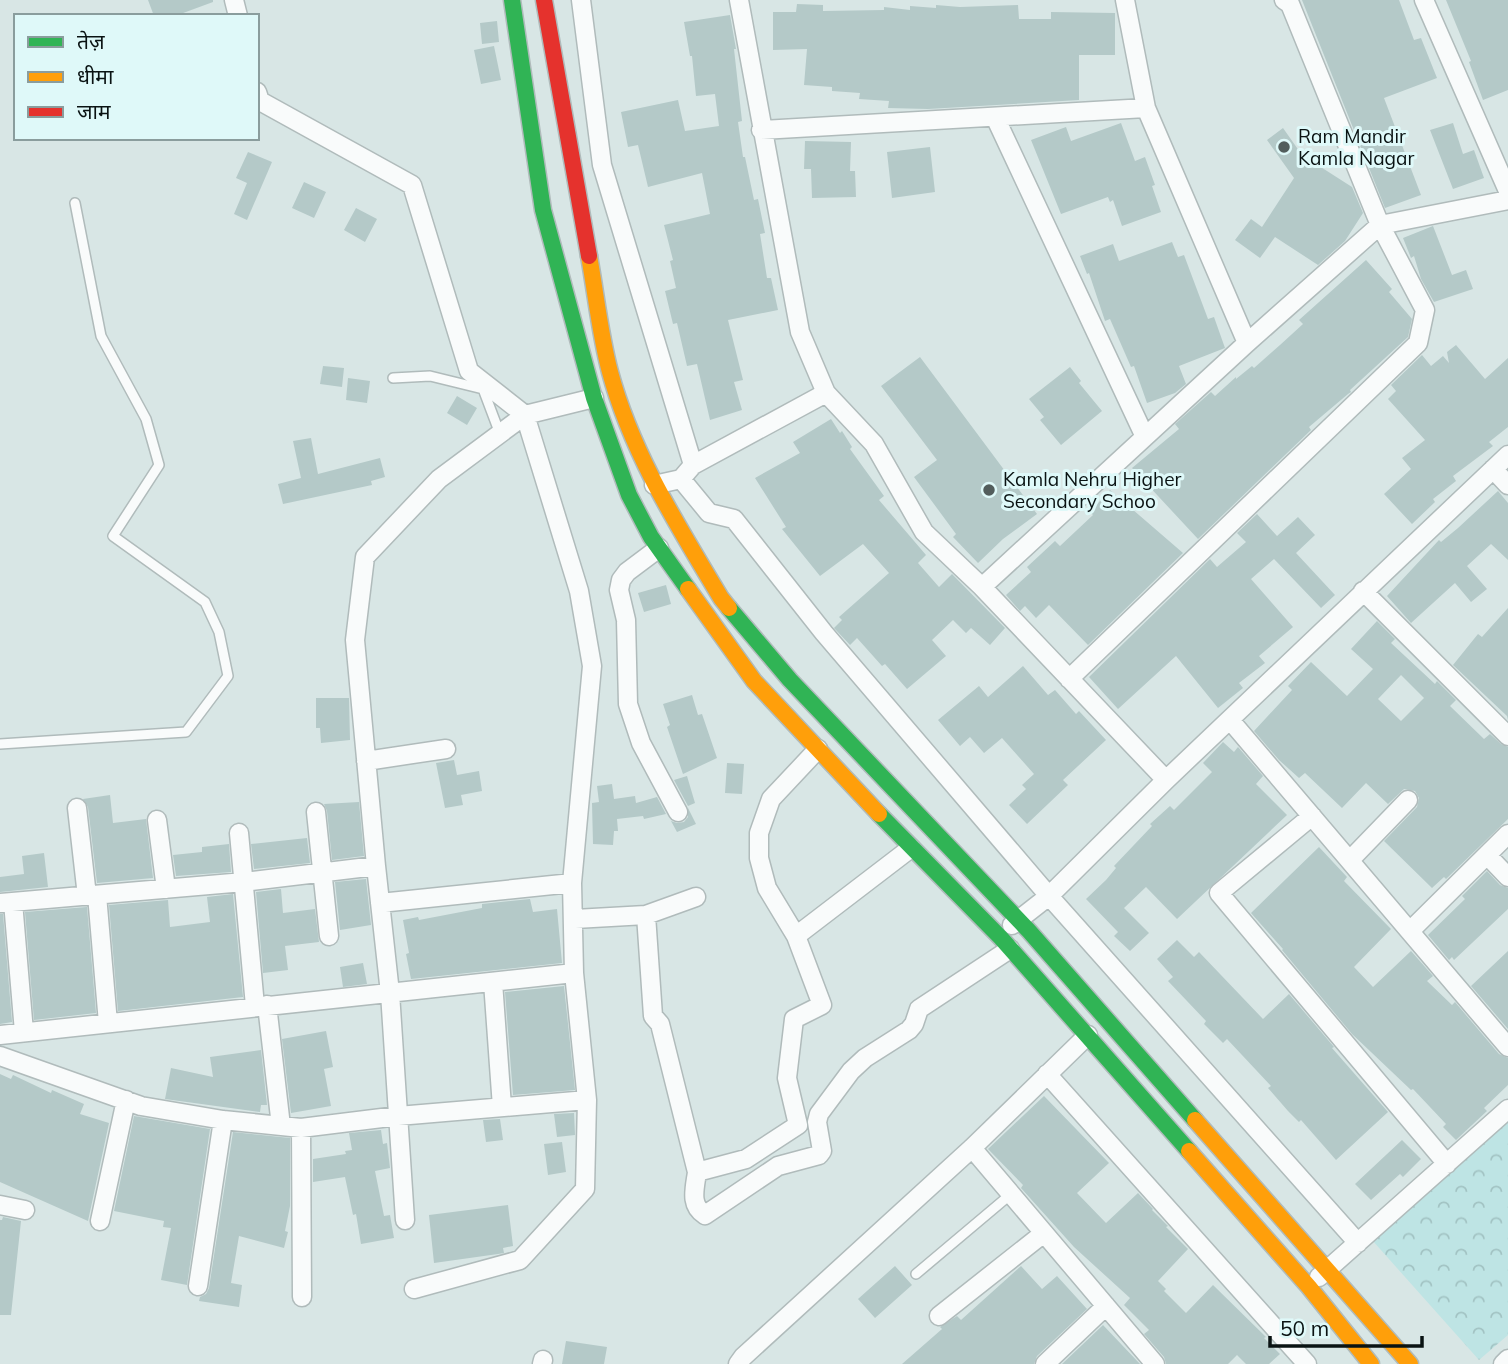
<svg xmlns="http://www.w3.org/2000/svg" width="1508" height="1364" viewBox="0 0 1508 1364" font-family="Mulish,'Noto Sans Devanagari',sans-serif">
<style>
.park{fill:url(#park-crowns)}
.building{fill:#b4c9c8;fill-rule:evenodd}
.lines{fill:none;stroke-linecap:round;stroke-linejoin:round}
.lane-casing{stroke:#b0bbbb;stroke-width:12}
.street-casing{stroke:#b0bbbb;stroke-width:21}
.fast-casing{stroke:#b0bbbb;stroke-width:19}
.slow-casing{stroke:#b0bbbb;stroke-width:19}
.jam-casing{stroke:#b0bbbb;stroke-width:19}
.lane{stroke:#f9fbfb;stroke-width:9}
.street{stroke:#f9fbfb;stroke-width:18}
.fast{stroke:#30b455;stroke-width:16}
.slow{stroke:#ff9f0a;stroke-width:16}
.jam{stroke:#e5322d;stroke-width:16}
.poi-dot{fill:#525d5c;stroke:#dff9f9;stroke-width:2.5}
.labels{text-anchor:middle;stroke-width:6;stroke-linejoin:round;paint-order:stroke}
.poi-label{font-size:19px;fill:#0a1313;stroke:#dff9f9;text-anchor:start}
</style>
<defs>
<pattern id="park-crowns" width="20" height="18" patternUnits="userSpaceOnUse" patternTransform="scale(1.75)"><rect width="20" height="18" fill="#bee4e4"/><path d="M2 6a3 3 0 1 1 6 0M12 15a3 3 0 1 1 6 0" fill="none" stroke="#a2c3c3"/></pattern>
</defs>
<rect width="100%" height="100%" fill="#d8e6e5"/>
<path class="park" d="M1508 1118V1335L1479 1360 1372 1240Z"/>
<path class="building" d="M148 0H213V2L175 16H154Z
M1302 0H1399L1414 40 1421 38 1437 78 1384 98 1421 195 1385 208Z
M1446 0H1508V90L1483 100 1469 62 1471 61Z
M797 4 823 5V11L884 10V7L910 10V6L936 8V5L960 7 1018 5 1019 19H1051V12L1115 13V55H1079V100L928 109 888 108 889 101 859 99 860 93 832 91V87L804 85 807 49 773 50V12H796Z
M730 15 736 49H734L742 121 738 122 743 157H745L754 200 758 199 765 233 760 234 767 278H771L778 310 728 320 743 380 734 382 742 410 710 420 697 364 687 366 677 323 673 324 665 291 676 288 670 261 673 260 664 225 710 214 702 173 648 187 638 145 628 147 621 112 678 100 685 131 719 126 715 94 696 96 692 56H690L684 22Z
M497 21 499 42 482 44 480 23Z
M494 46 501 80 481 84 474 50Z
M1121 123 1135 161 1145 157 1155 185 1152 186 1161 212 1122 226 1113 200 1110 202 1108 197 1061 214 1031 140 1066 127 1071 141Z
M1453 123 1463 154 1474 150 1484 178 1453 189 1430 130Z
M1283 128 1302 155 1352 187 1363 213 1345 241 1318 265 1275 237 1260 258 1235 240 1251 219 1262 227 1294 178 1267 140Z
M805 141 851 142 850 171H855L856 197 812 198 811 169H804Z
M930 147 935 192 892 198 887 152Z
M248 152 272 162 247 220 234 214 247 183 236 178Z
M304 182 326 192 314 218 292 208Z
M356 208 377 219 365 242 344 230Z
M1433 226 1452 275 1466 270 1473 289 1434 302 1421 279 1414 256 1411 258 1403 238Z
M1172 242 1178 257 1184 255 1208 319 1214 317 1225 348 1179 366 1186 384 1175 393 1147 403 1134 366 1131 367 1110 319 1105 321 1089 273 1087 274 1080 256 1113 244 1119 261Z
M1366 260 1392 289 1389 292 1412 319 1408 337 1350 390 1351 392 1348 394 1309 427 1311 430 1198 539 1132 468 1179 429 1175 424 1211 392 1215 396 1236 377V379L1252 366 1254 368 1280 345 1303 324 1299 320Z
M1456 345 1485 379 1508 358V427L1489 442 1493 446 1453 476 1456 481 1433 499 1435 502 1412 524 1384 494 1411 469 1402 458 1425 440 1388 399 1396 391 1391 385 1422 355 1431 366 1443 356 1449 363 1447 352Z
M920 357 1037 514 1003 539 978 563 953 537 956 534 914 477 937 460 881 386Z
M323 366 344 368 342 387 320 384Z
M1070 367 1081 381 1079 383 1102 411 1061 445 1040 420 1044 417 1029 399Z
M348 378 370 381 367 403 346 400Z
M457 396 477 408 467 425 447 413Z
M831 419 840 433 842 431 852 447 850 449 884 496 879 500 926 555 918 563 939 587 952 574 1005 628 990 645 971 628 966 633 953 620 932 640 946 656 907 689 885 664 882 666 857 638 850 645 834 628 842 620 839 617 889 573 863 544 820 576 782 529 786 527 755 478 800 453 793 442Z
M311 438 318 474 380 458 385 477 371 481 372 485 283 504 278 484 301 478 293 441Z
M1110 490 1183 553 1088 645 1049 605 1036 618 1025 606 1020 611 1006 595 1031 572 1027 567 1055 541 1060 546 1093 515 1090 512Z
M1498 491 1508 503V560L1491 544 1467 566 1487 589 1471 602 1455 583 1411 623 1387 596 1439 540 1441 542 1458 528Z
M1257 514 1277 536 1298 517 1315 535 1296 553 1335 595 1321 608 1274 559 1251 579 1293 627 1259 656 1265 663 1239 683 1243 688 1218 708 1176 656 1118 709 1089 677 1210 559 1217 567 1246 542 1237 533Z
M666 585 671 604 644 612 638 593Z
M1508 608V720L1507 716 1453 665 1478 634 1482 637Z
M1377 621 1395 639 1391 643 1435 684 1437 681 1456 700 1450 706 1484 739 1490 734 1501 744 1508 747V819L1446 879 1444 877 1432 888 1384 841 1417 807 1419 798 1415 791 1404 789 1388 804 1366 783 1342 808 1305 773 1299 778 1279 760 1254 731 1292 690 1288 686 1311 662 1347 696 1373 669 1351 649ZM1401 675 1424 698 1401 721 1378 699Z
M1023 666 1048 695 1055 690 1076 714 1079 711 1106 740 1063 780 1068 785 1027 824 1009 805 1026 789 1022 785 1034 774 1002 738 984 753 970 737 960 746 938 720 979 686 988 697Z
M692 695 698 715 702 714 717 758 683 774 667 727 670 725 663 704Z
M316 698H349L350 740 321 743 320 728H316Z
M1223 742 1234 752 1238 747 1263 776 1256 784 1287 815 1177 919 1146 887 1124 908 1149 933 1130 951 1114 936 1118 932 1086 899 1106 880 1116 868 1114 866 1152 826 1150 824 1170 806 1174 810 1212 772 1203 763Z
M454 760 457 775 479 771 482 791 461 795 463 805 445 808 436 763Z
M727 763 744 764 742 794 725 793Z
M687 776 695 803 688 806 674 780Z
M612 784 614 799 635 796 636 803 657 797 666 814 644 819 643 816 617 819 618 831H614L613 845 593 844 592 803 599 802 597 786Z
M110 795 113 823 146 819 153 878 97 883 88 807 83 799Z
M359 802 364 856 332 860 327 811 324 804Z
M688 808 696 824 677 832 671 821 677 823 684 822 688 817Z
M307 838 310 863 254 869 251 844Z
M229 844 231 872 176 876 173 855 202 852V847Z
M1319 847 1347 877 1344 881 1391 929 1354 967 1373 987 1411 951 1433 976 1427 981 1452 1005 1455 1002 1499 1054 1508 1058V1085L1484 1108 1487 1111 1456 1140 1443 1127 1446 1124 1413 1089 1411 1090 1352 1034 1282 950 1283 949 1251 913Z
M44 853 48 887 0 892V877L24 874 22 856Z
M1487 871 1500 885 1508 888V909L1454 960 1452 957 1449 960 1428 935 1465 899 1462 896Z
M366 879 371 925 340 930 335 882Z
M281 889 283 913 315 909 319 942 285 946 288 970 263 973 256 892Z
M233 894 243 997 118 1011 109 905 168 900 170 927 210 922 207 897Z
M530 899 533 912 557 909 562 963 411 979 406 954 409 953 403 920 418 917 419 920 482 908V904Z
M87 907 96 1013 34 1020 25 912Z
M0 914H3L12 1022 0 1024Z
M1177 940 1194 957 1199 952 1263 1019 1289 994 1334 1047 1332 1048 1388 1112 1336 1160 1301 1120 1299 1122 1288 1111 1268 1088 1271 1086 1227 1039 1223 1043 1204 1024 1206 1021 1168 981 1173 977 1157 959Z
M1508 951V1029L1471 986Z
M363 963 367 984 343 987 340 967Z
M564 986 575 1090 513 1095 505 992Z
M326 1031 333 1067 324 1069 331 1106 291 1113 282 1039Z
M261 1050 267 1105H261L260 1112 165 1099 171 1068 213 1077 210 1057Z
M0 1074 11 1079 13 1075 51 1093 52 1090 84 1104 80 1114 109 1123 88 1221 0 1182Z
M1044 1096 1109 1163 1077 1193 1106 1223 1138 1193 1153 1209 1152 1210 1168 1226 1166 1227 1188 1249 1158 1281 1166 1289 1164 1291 1186 1313 1213 1285 1266 1337 1264 1338 1280 1354 1269 1364H1246L1237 1355 1228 1364H1166L1164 1357 1144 1334 1149 1330 1124 1305 1130 1298 1074 1247 1021 1188 1023 1185 988 1149Z
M574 1113 575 1135 557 1137 554 1114Z
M134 1116 210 1129 187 1285 161 1280 171 1228 163 1227 164 1221 114 1211Z
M500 1119 503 1140 486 1142 483 1120Z
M381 1130 383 1144 387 1143 390 1168 375 1171 384 1216 390 1215 394 1238 361 1244 356 1214 353 1215 345 1177 313 1182V1159L346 1154 345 1151 352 1150 349 1133Z
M233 1132 290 1138V1206L285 1231 288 1232 284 1248 239 1236 231 1283 242 1285 239 1307 199 1301 200 1297 206 1294 209 1288Z
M1402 1140 1421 1159 1403 1177 1400 1174 1371 1200 1355 1184Z
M562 1142 566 1172 548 1175 544 1144Z
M508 1205 513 1246 503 1248 504 1253 498 1254 434 1263 429 1215Z
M3 1217 21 1221 11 1315H0V1220H2Z
M895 1266 912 1285 875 1318 858 1299Z
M1021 1266 1042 1289 1057 1276 1087 1309 1037 1356 1034 1364H902L942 1329 940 1327 957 1316 961 1320Z
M1103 1325 1140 1364H1062L1102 1326Z
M566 1341 607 1347 604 1364H562Z"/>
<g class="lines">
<defs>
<path id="lane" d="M393 378 430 376 483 389 500 434
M0 744 186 732 228 676 219 632 205 602 113 536 159 465 146 419 101 336 75 203
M916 1274 1011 1194"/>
<path id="street" d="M234 0 238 16
M581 0 602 165 693 465
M739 0 800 332 826 393 874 444 924 532 982 587 1166 780
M1125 0 1146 108 1247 343
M1424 0 1508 191
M257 92 260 101 412 185 469 371 525 415 579 591 592 666 572 883 574 973 587 1100 585 1189 520 1260 414 1289
M995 117 1145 437
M761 130 1146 108
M1493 469 1508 485
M681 479 709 513 734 519 824 633 1049 896 1358 1243
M654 485 681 479 693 465 826 393
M659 548 627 572 621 580 619 590 626 620 628 704 641 743 678 812
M982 587 1247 343 1380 225 1508 200
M1363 591 1508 736
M1069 679 1418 343 1425 310 1380 225 1290 4 1284 0
M1230 720 1508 1047
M366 761 446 749
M77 808 87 896
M316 812 329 936
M1312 816 1219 893 1447 1164
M157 820 166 889
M239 833 255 1006
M1487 855 1508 877
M1350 860 1408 800
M97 895 108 1023
M13 902 24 1032
M0 903 244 882 376 866
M380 903 572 883
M646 915 653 1016 660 1024 697 1172 746 1159 798 1125 787 1078 794 1019 822 1005 796 936 767 888 759 858V833L771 799 818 749
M575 919 646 915 696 897
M1012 925 1049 896 1166 780 1508 455
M1410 931 1508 834
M796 936 911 848
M493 982 502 1107
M267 1005 281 1126
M0 1035 574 973
M0 1056 141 1106 223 1120 301 1128 398 1116 587 1100
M1047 1074 1307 1364
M301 1128 302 1297
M972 1148 1155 1364
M697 1172C695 1188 689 1205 705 1215L778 1166 819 1155 822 1151 817 1122 819 1114 851 1071 865 1058 909 1030 914 1024 919 1009 1010 949
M0 1205 25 1210
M405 1220 390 993 376 866 355 640 365 557 439 479 525 415 594 398
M100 1221 126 1100
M1319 1277 1508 1109
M198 1286 223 1120
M939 1316 1044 1233
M542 1364 543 1360
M738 1364 743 1357 972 1148 1088 1035
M1045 1364 1106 1306
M1503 1364 1508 1359"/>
<path id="fast" d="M512 0 543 210 594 398 629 495 651 537 688 589
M729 608 790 680 1029 931 1195 1120
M879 814 1001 938 1189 1151"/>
<path id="slow" d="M589 256C596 294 600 335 610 372 632 454 678 526 721 598L729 608
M688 589 754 681 879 814
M1195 1120 1410 1364
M1189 1151 1309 1287 1371 1364"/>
<path id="jam" d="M544 0 589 256"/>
</defs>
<use href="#lane" class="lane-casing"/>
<use href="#street" class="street-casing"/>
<use href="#fast" class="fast-casing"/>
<use href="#slow" class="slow-casing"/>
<use href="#jam" class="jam-casing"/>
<use href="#lane" class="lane"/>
<use href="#street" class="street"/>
<use href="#fast" class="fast"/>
<use href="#slow" class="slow"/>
<use href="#jam" class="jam"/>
</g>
<g class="poi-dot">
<circle cx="1284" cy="147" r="7"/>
<circle cx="989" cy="490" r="7"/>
</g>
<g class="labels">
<g class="poi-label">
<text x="1298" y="143">Ram Mandir<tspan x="1298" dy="22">Kamla Nagar</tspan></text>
<text x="1003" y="486">Kamla Nehru Higher<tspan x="1003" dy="22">Secondary Schoo</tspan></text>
</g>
</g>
<rect x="14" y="14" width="245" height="126" fill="#dff9f9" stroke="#8a9d9d" stroke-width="2"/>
<rect x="28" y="37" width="35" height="10" fill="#30b455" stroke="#8a9d9d" stroke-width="2"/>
<text x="77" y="49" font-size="21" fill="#0a1313">तेज़</text>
<rect x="28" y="72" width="35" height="10" fill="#ff9f0a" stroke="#8a9d9d" stroke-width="2"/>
<text x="77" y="84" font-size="21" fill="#0a1313">धीमा</text>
<rect x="28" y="107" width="35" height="10" fill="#e5322d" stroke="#8a9d9d" stroke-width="2"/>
<text x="77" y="119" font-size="21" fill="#0a1313">जाम</text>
<path d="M1270 1336v10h152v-10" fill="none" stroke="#0a1313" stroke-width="3.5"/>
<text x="1280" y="1336" font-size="21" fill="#0a1313" stroke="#dff9f9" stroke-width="5" paint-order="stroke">50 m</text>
</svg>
